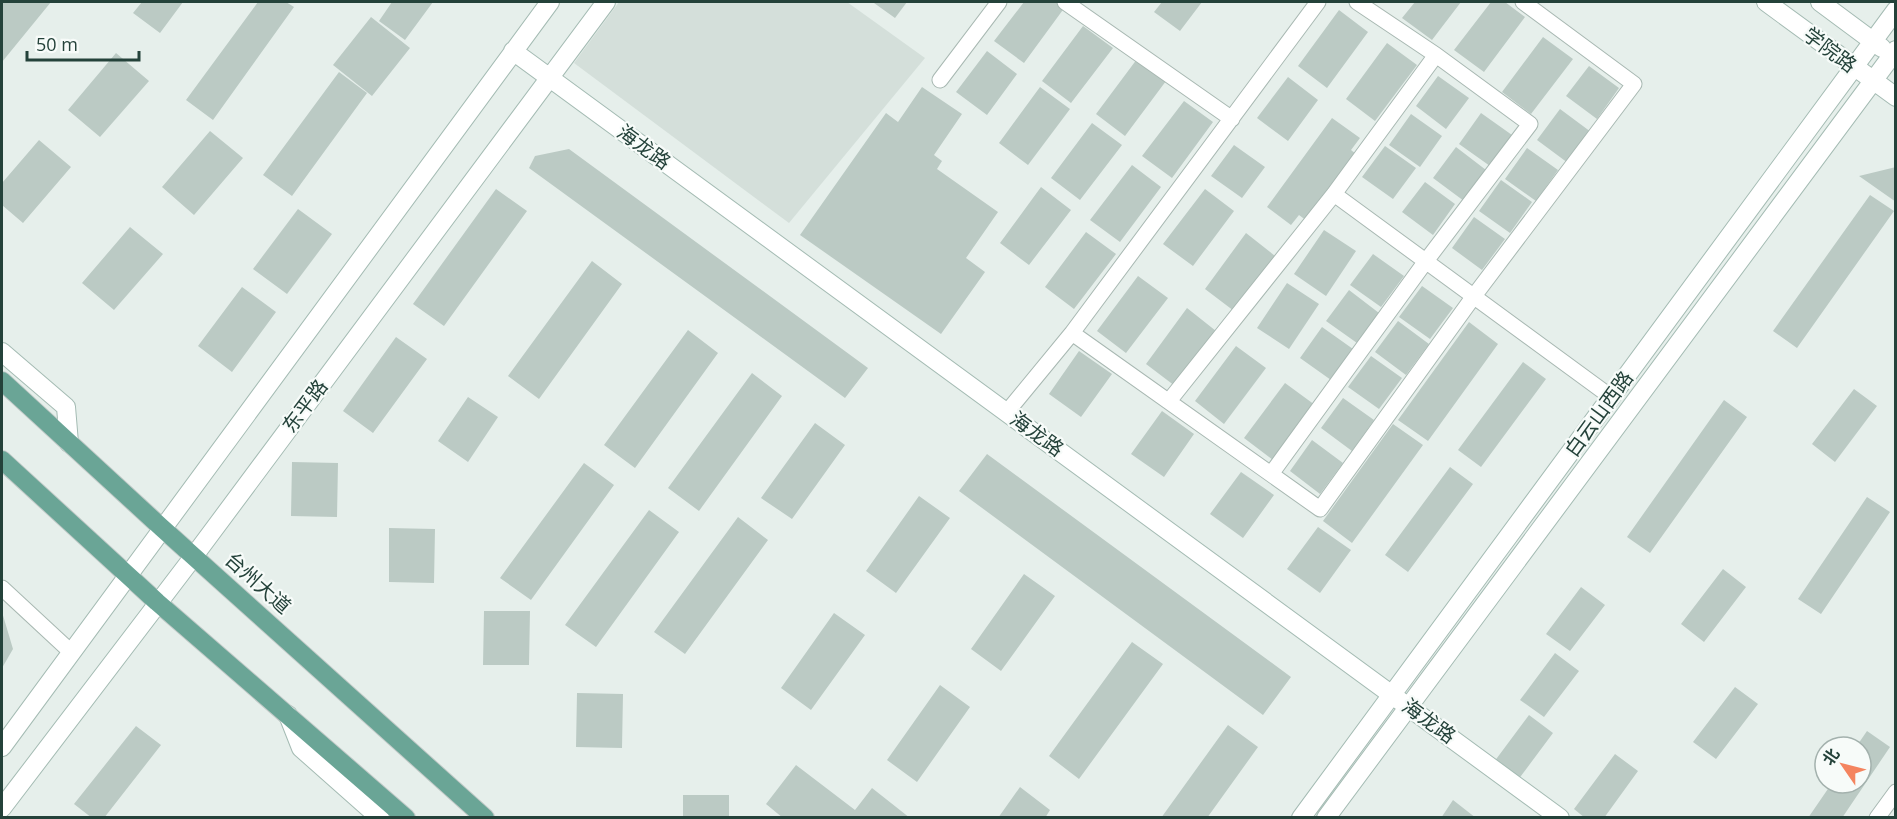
<svg xmlns="http://www.w3.org/2000/svg" width="1897" height="819" viewBox="0 0 1897 819" font-family="'Open Sans','Noto Sans SC',sans-serif">
<style>
.built{fill:#d4dfda}
.building{fill:#bbcac4}
.lines{fill:none;stroke-linecap:round;stroke-linejoin:round}
.street-casing{stroke:#a8b8b2;stroke-width:17}
.secondary-casing{stroke:#a4bbb3;stroke-width:20}
.primary-casing{stroke:#c2cac8;stroke-width:20}
.street{stroke:#fff;stroke-width:15}
.secondary{stroke:#fff;stroke-width:18}
.primary{stroke:#6aa596;stroke-width:18}
.labels{text-anchor:middle;stroke-width:4.5;stroke-linejoin:round;paint-order:stroke}
.street-label{font-size:20px;fill:#24423a;stroke:#f7fbf9}
</style>
<rect width="100%" height="100%" fill="#e6efeb"/>
<path class="built" d="M619 2H847L925 58 789 223 574 63Z"/>
<path class="building" d="M2 2H51L2 62Z
M142 2H183L160 33 133 13Z
M258 2H286L294 7 213 120 186 100Z
M392 2H433L405 40 379 21Z
M875 2H907L895 18 874 3Z
M1024 2H1057L1065 7 1024 63 994 41Z
M1162 2H1202L1180 31 1154 12Z
M1415 2H1461L1432 40 1402 18Z
M1491 2H1505L1525 17 1484 72 1454 50Z
M1339 10 1368 32 1327 88 1298 66Z
M371 17 410 48 372 96 333 65Z
M1083 26 1113 48 1071 103 1042 81Z
M1543 37 1573 59 1531 114 1502 92Z
M1387 43 1417 65 1375 121 1346 99Z
M987 51 1017 74 987 115 956 92Z
M116 53 149 81 100 137 68 110Z
M1137 59 1166 81 1125 136 1096 114Z
M1589 66 1619 88 1597 119 1566 96Z
M339 72 367 93 292 196 263 175Z
M1438 76 1469 98 1446 129 1416 106Z
M1288 77 1318 100 1288 141 1257 118Z
M922 87 962 114 934 155 942 161 937 169 998 212 966 258 985 272 941 334 800 235 886 113 898 122Z
M1040 87 1070 109 1028 165 999 143Z
M1184 101 1213 122 1172 178 1142 156Z
M1560 109 1591 132 1568 163 1537 140Z
M1481 113 1512 135 1490 166 1459 144Z
M1411 114 1442 136 1420 167 1389 145Z
M1332 118 1360 138 1351 150 1356 154 1307 221 1299 215 1291 225 1267 207Z
M1092 123 1122 145 1080 200 1051 178Z
M210 131 243 158 194 215 162 187Z
M39 140 71 167 23 223 2 205V183Z
M1234 145 1265 167 1242 198 1211 176Z
M1385 146 1416 168 1393 199 1362 177Z
M1456 147 1486 170 1464 201 1433 178Z
M1527 148 1558 170 1536 201 1505 179Z
M569 149 868 368 845 398 529 168 535 156Z
M1132 165 1161 187 1120 242 1090 220Z
M1896 167V202L1859 176Z
M1501 180 1532 202 1510 233 1479 211Z
M1425 182 1455 204 1433 235 1402 212Z
M1041 187 1071 210 1029 265 1000 243Z
M496 189 527 211 444 326 413 304Z
M1205 189 1234 211 1193 266 1163 244Z
M1870 195 1894 211 1797 348 1773 331Z
M298 209 332 234 287 294 253 269Z
M1474 217 1505 239 1482 270 1452 248Z
M130 227 163 254 114 310 82 283Z
M1324 230 1356 251 1326 296 1294 274Z
M1086 232 1116 254 1074 309 1045 287Z
M1246 233 1275 256 1234 311 1205 289Z
M1373 254 1404 276 1381 307 1350 285Z
M592 261 622 284 539 399 508 376Z
M1138 276 1168 298 1126 353 1097 331Z
M1287 283 1319 304 1289 349 1257 328Z
M1422 286 1453 308 1430 339 1399 317Z
M242 287 276 312 232 372 198 346Z
M1349 290 1379 313 1357 343 1326 321Z
M1187 308 1216 331 1175 386 1146 364Z
M1398 321 1429 344 1406 375 1375 352Z
M1469 322 1498 344 1428 441 1398 420Z
M1322 327 1353 349 1331 380 1300 358Z
M688 330 718 353 635 468 604 445Z
M396 337 427 359 373 433 343 411Z
M1236 346 1266 368 1224 424 1195 401Z
M1079 351 1112 374 1081 417 1049 394Z
M1371 356 1402 378 1379 409 1348 387Z
M1523 362 1546 379 1481 467 1458 450Z
M752 373 782 396 699 511 668 488Z
M1285 383 1315 405 1273 460 1244 438Z
M1854 389 1877 406 1835 462 1812 444Z
M468 397 498 417 468 462 438 441Z
M1343 398 1374 420 1352 451 1321 428Z
M1724 400 1747 417 1650 553 1627 537Z
M1162 411 1194 434 1164 477 1131 454Z
M815 423 845 445 792 519 761 498Z
M1393 424 1423 445 1352 543 1323 521Z
M1312 440 1343 463 1320 494 1290 471Z
M987 454 1291 677 1263 715 959 491Z
M292 462 338 463 337 517 291 516Z
M584 463 614 485 531 600 500 578Z
M1450 467 1473 484 1408 572 1385 555Z
M1241 472 1274 495 1243 538 1210 514Z
M919 496 950 518 896 593 866 571Z
M1867 497 1890 512 1821 614 1798 599Z
M649 510 679 532 596 647 565 625Z
M738 517 768 540 685 654 654 632Z
M1318 527 1351 550 1320 593 1287 569Z
M389 528 435 529 434 583 389 582Z
M1723 569 1746 587 1704 642 1681 624Z
M1024 574 1055 596 1001 671 971 649Z
M1581 587 1605 605 1570 651 1546 634Z
M484 611H530L529 665H483Z
M2 612 13 649 2 668Z
M834 613 865 635 811 710 781 688Z
M1132 642 1163 664 1079 779 1049 756Z
M1555 653 1579 671 1544 717 1520 700Z
M940 685 970 707 917 782 887 760Z
M1735 687 1758 704 1716 759 1693 742Z
M577 693 623 694 622 748 576 747Z
M1529 715 1553 733 1518 780 1494 762Z
M1228 725 1258 747 1207 818H1161Z
M136 726 161 745 104 818H92L74 804Z
M1867 731 1890 747 1842 818H1808L1832 783H1861V747H1856Z
M1615 754 1638 771 1604 818H1585L1574 809Z
M796 765 855 810 872 788 910 818H783L766 804Z
M1020 787 1050 810 1045 818H998Z
M683 795H729V818H683Z
M1453 800 1476 818H1441Z"/>
<g class="lines">
<defs>
<path id="street" d="M1065 2 1232 119
M940 80 999 2
M1334 194 1611 397
M1072 333 1320 509 1474 296 1634 84 1523 2
M1169 401 1334 194 1436 55
M1007 412 1072 333 1318 2
M1271 474 1426 261 1530 124 1436 55 1357 2
M2 588 71 652
M1877 818 1896 792"/>
<path id="secondary" d="M1766 2 1896 97
M1820 2 1882 48
M513 51 1560 818
M2 352 66 407 69 443
M288 715 301 748 380 818
M2 747 550 2
M2 808 194 556 606 2
M1301 818 1896 10
M1326 818 1896 50"/>
<path id="primary" d="M2 381 162 528 485 818
M2 460 157 602 406 818"/>
</defs>
<use href="#street" class="street-casing"/>
<use href="#secondary" class="secondary-casing"/>
<use href="#primary" class="primary-casing"/>
<use href="#street" class="street"/>
<use href="#secondary" class="secondary"/>
<use href="#primary" class="primary"/>
</g>
<g class="labels">
<g class="street-label">
<text transform="translate(1830 50) rotate(37)" y="7">学院路</text>
<text transform="translate(644 147) rotate(36)" y="7">海龙路</text>
<text transform="translate(305 406) rotate(-53)" y="7">东平路</text>
<text transform="translate(1599 414) rotate(-54)" y="7">白云山西路</text>
<text transform="translate(1037 434) rotate(36)" y="7">海龙路</text>
<text transform="translate(258 583) rotate(42)" y="7">台州大道</text>
<text transform="translate(1429 721) rotate(36)" y="7">海龙路</text>
</g>
</g>
<rect width="1897" height="819" fill="none" stroke="#24423a" stroke-width="6"/>
<g transform="translate(1843 765) rotate(305)"><circle r="28" fill="#f7fbf9" stroke="#a3b1ad" stroke-width="1.5"/>
<path d="M0-4.5L10 22L0 15L-10 22Z" fill="#f4845f"/>
<text y="-9" font-size="16" font-weight="bold" text-anchor="middle" fill="#24423a">北</text>
</g>
<path d="M27 51v9h112v-9" fill="none" stroke="#24423a" stroke-width="3"/>
<text x="36" y="51" font-size="18" fill="#24423a" stroke="#f7fbf9" stroke-width="4.5" paint-order="stroke">50 m</text>
</svg>
